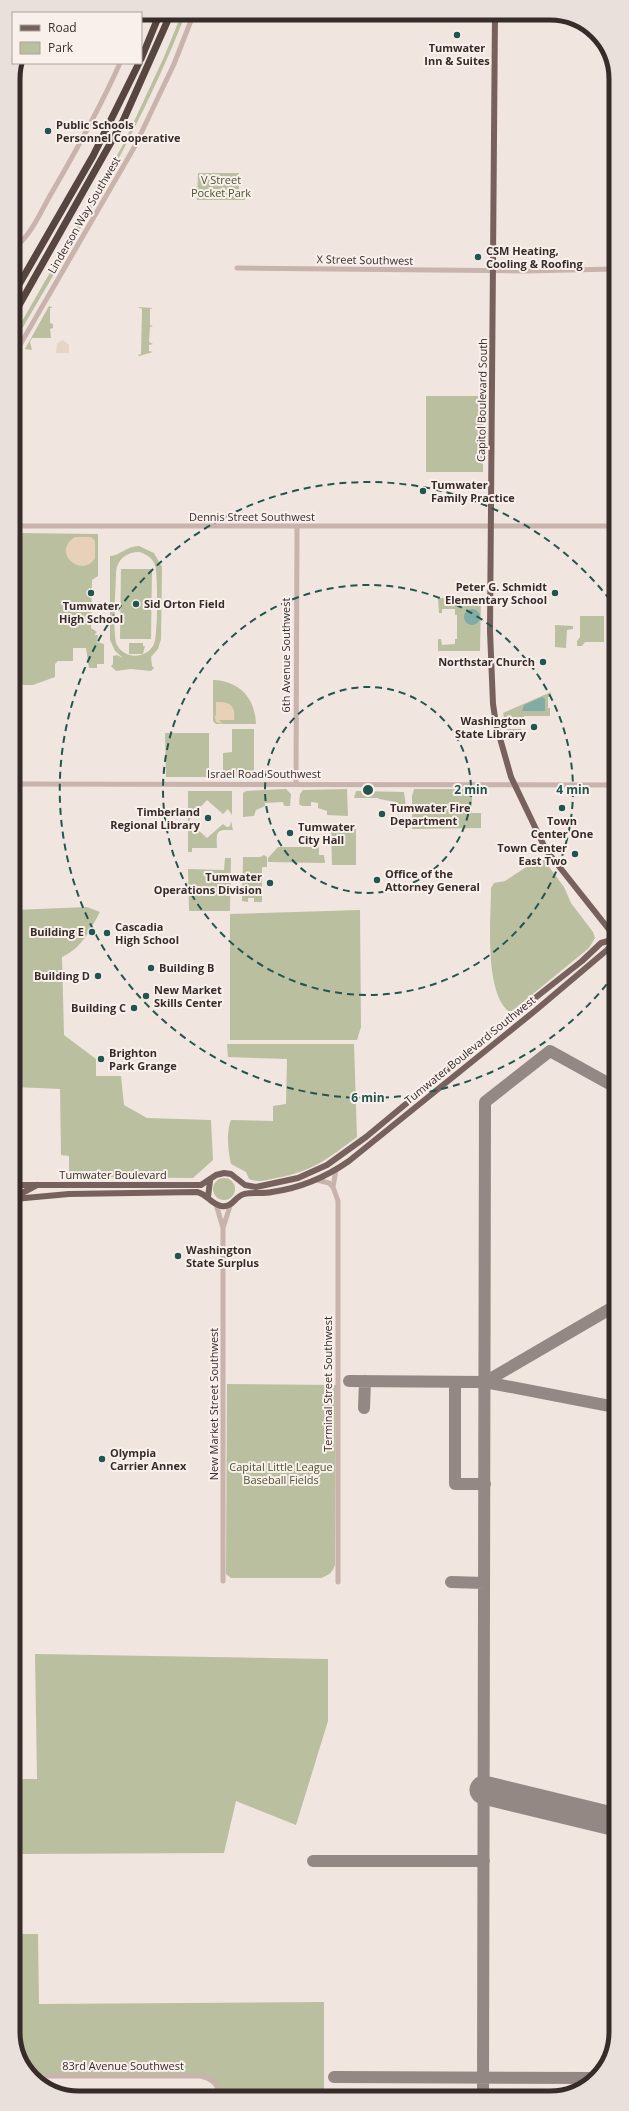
<svg xmlns="http://www.w3.org/2000/svg" width="629" height="2111" viewBox="0 0 629 2111" font-family="'Open Sans',sans-serif">
<style>
.green{fill:#babfa0;fill-rule:evenodd}
.sand{fill:#e9d0b9}
.plaza{fill:#e7d4c8}
.water{fill:#81aca5}
.lines{fill:none;stroke-linecap:round;stroke-linejoin:round}
.taxiway{stroke:#948884;stroke-width:12}
.runway{stroke:#948884;stroke-width:29}
.minor{stroke:#c8b4ac;stroke-width:5}
.major{stroke:#77615d;stroke-width:6}
.highway{stroke:#574542;stroke-width:7}
.ring{fill:none;stroke:#23554f;stroke-width:2;stroke-dasharray:7 5}
.poi-dot{fill:#23554f;stroke:#f9f0ec;stroke-width:1.5}
.labels{text-anchor:middle;stroke-width:4;stroke-linejoin:round;paint-order:stroke}
.poi-label{font-size:11px;font-weight:bold;fill:#372c2a;stroke:#f9f0ec;text-anchor:start}
.park-label{font-size:11px;fill:#4d5330;stroke:#f9f0ec}
.street-label{font-size:11px;fill:#372c2a;stroke:#f9f0ec}
.rim{fill:none;stroke:#372c2a;stroke-width:5}
.centre{fill:#23554f;stroke:#f9f0ec;stroke-width:2}
.ring-label{font-size:12px;text-anchor:middle;font-weight:bold;fill:#23554f;stroke:#f9f0ec;stroke-width:4;stroke-linejoin:round;paint-order:stroke}
</style>
<rect width="100%" height="100%" fill="#f1e5df"/>
<path class="green" d="M182 13H186C140 131 77 235 13 344V337L124 143 164 57Z
M198 173H239V190H245V200H197Z
M49 306 53 308H50V323L53 324V328L50 329 51 338H32L30 342 32 350 25 349Z
M138 307 153 308 150 309V325L153 326 150 327 149 342 153 344 149 345V351L153 352 139 356 138 355 141 354 142 312V309Z
M426 396H483V472H426Z
M18 533 98 534V576L92 580 91 628 97 632 94 635H98L97 642 104 644V664H97V668H89L86 648H73V661H58L55 664V677L33 685H14V676H20C22 666 23 658 14 651V534Z
M139 546 154 553 162 567 161 639 158 649 151 657 152 666 154 668 151 671 131 669 116 671 111 666 113 664V656L117 655 123 658 115 651 110 640V556C120 556 126 546 139 546ZM139 552C147 554 152 558 155 565 158 573 158 636 154 644 147 659 125 660 117 645 112 634 116 587 116 572 117 559 127 552 139 552Z
M121 569H152L151 639H120Z
M438 598H444L445 600 475 601 476 598H481L480 651H438V639H441L442 645 455 644V639H457V615H455V609H442V613H439Z
M580 616H604V642H585L582 646H577V641L580 637Z
M555 625 573 626V629L567 630 566 648 555 647Z
M129 643H143V646H145L143 654H129Z
M213 680C240 681 255 698 256 724H216L213 721Z
M551 692 550 697H548V708H550V716H524V721L519 723V726H506L503 713Z
M232 729H254V777H223V753L232 752Z
M507 729H521V740H508Z
M165 733H209V777H166Z
M286 789 291 794 290 806H284L283 802 265 803V806L256 810 254 816 243 817V793L246 791Z
M347 789 348 816 327 815V811L318 808V803L311 802V806H302L299 804 300 794 303 790Z
M414 789H472V813H481V828L412 829V796Z
M188 791H232V815L228 809 223 814 207 800 191 817 189 822 207 838 223 824 227 827 230 826 231 821 233 830C217 830 216 829 217 848H192V852H188Z
M356 791 404 792 406 807H397L396 802 379 799 378 798H354Z
M331 828 356 829V865H332Z
M278 847H319V855H324L325 863 268 862V858Z
M264 855 267 857V867H262V902H254V898H248V902L242 901 243 857H260Z
M225 858H231L230 911H189L188 869 224 870Z
M537 860H544L564 887 571 903 593 932 595 938 589 948 512 1011H508C484 990 491 918 491 888L494 883 505 881Z
M87 907 100 912C90 930 82 948 62 957L64 1035 96 1059V1076H121L124 1105 147 1118 211 1120 213 1160 193 1178 69 1177V1156L61 1155 60 1089 14 1087V910Z
M360 910 361 1027 357 1040H230V914Z
M227 1044H354L357 1137C327 1159 314 1171 276 1178 266 1180 259 1183 249 1179L246 1172 231 1164C228 1151 226 1132 231 1120L273 1121V1106L286 1104 287 1059 228 1057Z
M213 1189a11 11 0 1 1 22 0a11 11 0 1 1-22 0Z
M227 1384 336 1385 335 1565C332 1573 329 1575 321 1578H231L226 1574Z
M35 1654 328 1659V1721L296 1825 236 1801 224 1853 15 1854V1779H37Z
M16 1934H38L39 2004 324 2002V2097H220L219 2090 207 2078 32 2076 15 2049Z"/>
<path class="sand" d="M75 537H91L95 541V558C83 579 50 553 75 537Z
M14 651 22 662 20 676H14Z
M216 702C230 701 236 706 234 720H219L223 724 216 722 214 714 216 717Z"/>
<path class="plaza" d="M63 340 69 345V353H56L57 343Z"/>
<path class="water" d="M464 617a8 8 0 1 1 16 0a8 8 0 1 1-16 0Z
M542 697 545 699V711H522L524 705Z"/>
<g class="lines">
<path class="taxiway" d="M349 1381 485 1382 615 1407
M455 1382V1484H485
M485 1382 615 1306
M364 1408 365 1381
M451 1582 484 1583
M313 1861H484
M334 2077 594 2078
M483 2096 485 1102 550 1051 615 1087"/>
<path class="runway" d="M484 1790 616 1822"/>
<path class="minor" d="M13 249C31 236 40 213 51 194 76 151 100 108 120 63
M237 268 526 271 614 269
M13 357 135 146 174 64 194 13
M13 526H614
M14 784 615 785
M296 784 297 527
M336 1170 333 1187 338 1201V1582
M317 1180 329 1183 333 1187
M216 1204 223 1228V1581
M223 1228 230 1206
M32 2076H200C212 2078 219 2085 220 2097"/>
<path class="major" d="M495 13 490 631 493 704 496 724 511 777 546 850 615 937
M14 1185H201L216 1175 224 1173 231 1174 245 1185 256 1187 298 1178 327 1165 366 1137 507 1020 582 961 601 943 615 939
M14 1193 24 1192 37 1185
M208 1197 210 1181
M14 1199 69 1194 197 1192C207 1194 211 1204 221 1206 233 1208 234 1197 244 1194 253 1192 263 1194 272 1192 301 1188 326 1177 349 1161L536 1010 607 950 615 940"/>
<path class="highway" d="M141 59 160 13
M13 295 93 156 139 63
M13 316 123 121 171 13"/>
</g>
<g class="ring">
<circle cx="368" cy="790" r="103"/>
<circle cx="368" cy="790" r="205"/>
<path d="M614 975A308 308 0 1 1 614 605"/>
</g>
<g class="poi-dot">
<circle cx="457" cy="35" r="4"/>
<circle cx="48" cy="131" r="4"/>
<circle cx="478" cy="257" r="4"/>
<circle cx="423" cy="491" r="4"/>
<circle cx="91" cy="593" r="4"/>
<circle cx="555" cy="593" r="4"/>
<circle cx="136" cy="604" r="4"/>
<circle cx="543" cy="662" r="4"/>
<circle cx="534" cy="727" r="4"/>
<circle cx="562" cy="808" r="4"/>
<circle cx="382" cy="814" r="4"/>
<circle cx="208" cy="818" r="4"/>
<circle cx="290" cy="833" r="4"/>
<circle cx="575" cy="854" r="4"/>
<circle cx="377" cy="880" r="4"/>
<circle cx="270" cy="883" r="4"/>
<circle cx="92" cy="932" r="4"/>
<circle cx="107" cy="933" r="4"/>
<circle cx="151" cy="968" r="4"/>
<circle cx="98" cy="976" r="4"/>
<circle cx="146" cy="996" r="4"/>
<circle cx="134" cy="1008" r="4"/>
<circle cx="101" cy="1059" r="4"/>
<circle cx="178" cy="1256" r="4"/>
<circle cx="102" cy="1459" r="4"/>
</g>
<g class="labels">
<g class="poi-label">
<text x="457" y="52" text-anchor="middle">Tumwater<tspan x="457" dy="13">Inn &amp; Suites</tspan></text>
<text x="56" y="129">Public Schools<tspan x="56" dy="13">Personnel Cooperative</tspan></text>
<text x="486" y="255">CSM Heating,<tspan x="486" dy="13">Cooling &amp; Roofing</tspan></text>
<text x="431" y="489">Tumwater<tspan x="431" dy="13">Family Practice</tspan></text>
<text x="547" y="591" text-anchor="end">Peter G. Schmidt<tspan x="547" dy="13">Elementary School</tspan></text>
<text x="144" y="608">Sid Orton Field</text>
<text x="91" y="610" text-anchor="middle">Tumwater<tspan x="91" dy="13">High School</tspan></text>
<text x="535" y="666" text-anchor="end">Northstar Church</text>
<text x="526" y="725" text-anchor="end">Washington<tspan x="526" dy="13">State Library</tspan></text>
<text x="390" y="812">Tumwater Fire<tspan x="390" dy="13">Department</tspan></text>
<text x="200" y="816" text-anchor="end">Timberland<tspan x="200" dy="13">Regional Library</tspan></text>
<text x="562" y="825" text-anchor="middle">Town<tspan x="562" dy="13">Center One</tspan></text>
<text x="298" y="831">Tumwater<tspan x="298" dy="13">City Hall</tspan></text>
<text x="567" y="852" text-anchor="end">Town Center<tspan x="567" dy="13">East Two</tspan></text>
<text x="385" y="878">Office of the<tspan x="385" dy="13">Attorney General</tspan></text>
<text x="262" y="881" text-anchor="end">Tumwater<tspan x="262" dy="13">Operations Division</tspan></text>
<text x="115" y="931">Cascadia<tspan x="115" dy="13">High School</tspan></text>
<text x="84" y="936" text-anchor="end">Building E</text>
<text x="159" y="972">Building B</text>
<text x="90" y="980" text-anchor="end">Building D</text>
<text x="154" y="994">New Market<tspan x="154" dy="13">Skills Center</tspan></text>
<text x="126" y="1012" text-anchor="end">Building C</text>
<text x="109" y="1057">Brighton<tspan x="109" dy="13">Park Grange</tspan></text>
<text x="186" y="1254">Washington<tspan x="186" dy="13">State Surplus</tspan></text>
<text x="110" y="1457">Olympia<tspan x="110" dy="13">Carrier Annex</tspan></text>
</g>
<g class="park-label">
<text x="221" y="184">V Street<tspan x="221" dy="13">Pocket Park</tspan></text>
<text x="281" y="1471">Capital Little League<tspan x="281" dy="13">Baseball Fields</tspan></text>
</g>
<g class="street-label">
<text transform="translate(84 215) rotate(-60)" y="4">Linderson Way Southwest</text>
<text transform="translate(365 260) rotate(1)" y="4">X Street Southwest</text>
<text transform="translate(482 400) rotate(-89)" y="4">Capitol Boulevard South</text>
<text x="252" y="521">Dennis Street Southwest</text>
<text transform="translate(286 655) rotate(-90)" y="4">6th Avenue Southwest</text>
<text x="264" y="778">Israel Road Southwest</text>
<text transform="translate(470 1050) rotate(-39)" y="4">Tumwater Boulevard Southwest</text>
<text x="113" y="1179">Tumwater Boulevard</text>
<text transform="translate(328 1384) rotate(-90)" y="4">Terminal Street Southwest</text>
<text transform="translate(214 1404) rotate(-90)" y="4">New Market Street Southwest</text>
<text x="123" y="2070">83rd Avenue Southwest</text>
</g>
</g>
<path d="M0 0H629V2111H0ZM79 20H550A59 59 0 0 1 609 79V2032A59 59 0 0 1 550 2091H79A59 59 0 0 1 20 2032V79A59 59 0 0 1 79 20Z" fill="#e9e0dc" fill-rule="evenodd"/>
<path class="rim" d="M79 20H550A59 59 0 0 1 609 79V2032A59 59 0 0 1 550 2091H79A59 59 0 0 1 20 2032V79A59 59 0 0 1 79 20Z"/>
<circle cx="368" cy="790" r="6" class="centre"/>
<g class="ring-label">
<text x="471" y="794">2 min</text>
<text x="573" y="794">4 min</text>
<text x="368" y="1102">6 min</text>
</g>
<rect x="12" y="12" width="130" height="52" fill="#f9f0ec" stroke="#aba29e"/>
<rect x="20" y="25" width="20" height="6" fill="#77615d" stroke="#aba29e"/>
<text x="48" y="32" font-size="12" fill="#372c2a">Road</text>
<rect x="20" y="42" width="20" height="12" fill="#babfa0" stroke="#aba29e"/>
<text x="48" y="52" font-size="12" fill="#372c2a">Park</text>
</svg>
